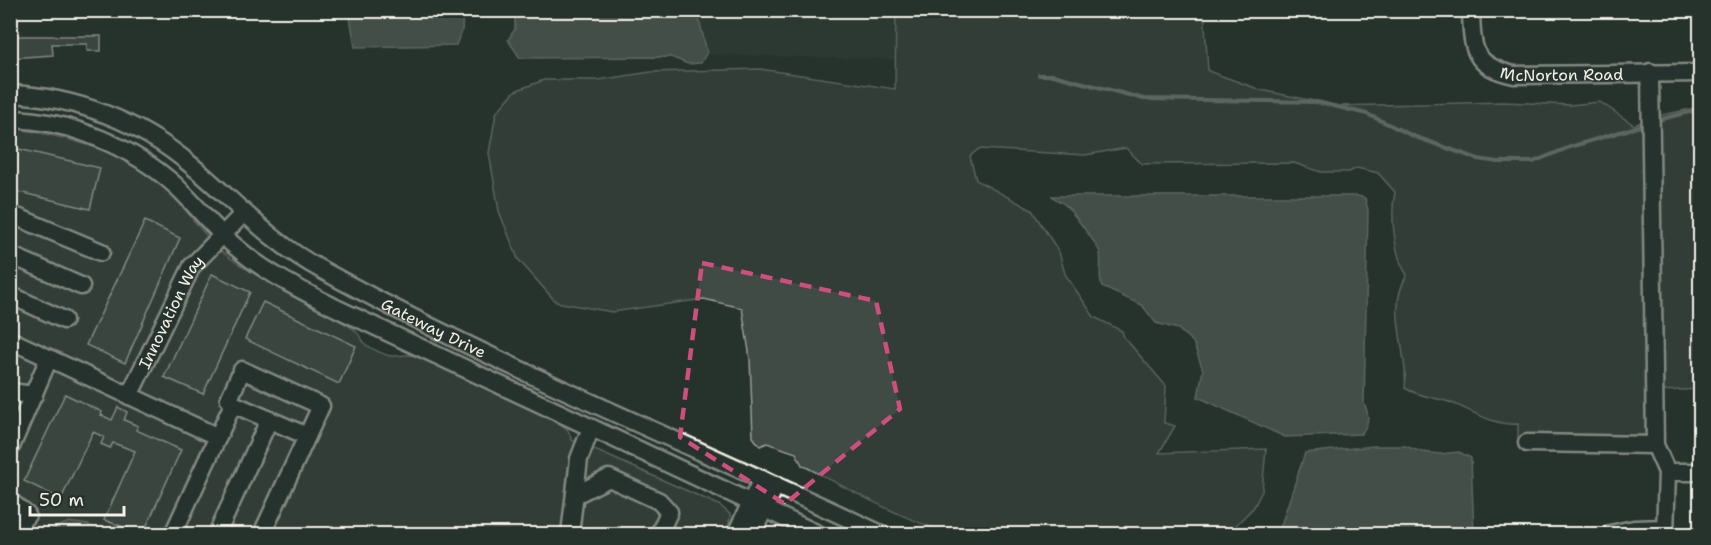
<svg xmlns="http://www.w3.org/2000/svg" width="1711" height="545" viewBox="0 0 1711 545" font-family="'Shantell Sans',sans-serif">
<style>
.built{fill:#333f39}
.green{fill:#414b45;stroke:#9a9e96;stroke-width:1.5}
.water{fill:#676f68;stroke:#9fa39b;stroke-width:1.5}
.lines{fill:none;stroke-linecap:round;stroke-linejoin:round}
.stream{stroke:#9fa39b;stroke-width:4}
.building{fill:#525c55;stroke:#f4f1e8;stroke-width:1.5}
.minor-casing{stroke:#f4f1e8;stroke-width:21}
.minor{stroke:#26332d;stroke-width:16}
.marked{fill:none;stroke:#ce4e7e;stroke-width:4.5;stroke-dasharray:12 8;stroke-linejoin:round}
.labels{text-anchor:middle;stroke-width:4.5;stroke-linejoin:round;paint-order:stroke}
.street-label{font-size:16px;fill:#f4f1e8;stroke:#26332d}
</style>
<rect width="100%" height="100%" fill="#26332d"/>
<filter id="ink" filterUnits="userSpaceOnUse"><feTurbulence type="fractalNoise" baseFrequency=".0167" numOctaves="2"/><feDisplacementMap in="SourceGraphic" scale="12" xChannelSelector="R" yChannelSelector="G"/><feConvolveMatrix kernelMatrix="1 2 1 2 8 2 1 2 1" color-interpolation-filters="sRGB"/></filter>
<g filter="url(#ink)">
<path class="built" d="M488 11H905L906 60 693 54Z"/>
<path class="green" d="M896 10 1204 11 1208 71 1261 90 1338 106 1504 102 1570 105 1600 102 1634 125 1644 121 1648 437 1518 441V424C1491 426 1471 409 1446 401 1431 397 1418 396 1405 388 1409 350 1385 311 1407 275 1394 256 1390 214 1395 192L1378 173 1357 168 1349 172H1321L1294 163 1142 164 1126 148 1085 155 979 149 970 156 976 180 1032 210 1059 252 1065 274 1094 317 1122 331 1124 337 1166 386 1164 423 1175 426 1159 453 1266 449 1262 491 1254 507 1227 534H974L966 531 963 534C927 534 838 483 802 465L796 453 767 443 760 446 753 437 750 358 742 308 704 299 612 312 556 302 518 259 499 211 489 153 496 113 515 91 544 80H598L651 72 760 69 895 89Z
M1700 107V389L1662 391 1657 116Z
M11 128C66 136 127 151 169 192 191 213 205 240 230 258 269 286 312 303 352 328 359 333 362 340 366 345 370 348 387 356 391 356 402 357 405 352 418 357L558 422 568 430 572 440 719 505 730 514 728 534H11Z"/>
<path class="water" d="M349 11H463L462 30 456 45 355 47Z
M520 11H697L707 52 701 63 688 64 671 57 520 58 508 40 515 29V14Z
M1052 196H1358L1365 198 1368 210 1364 404C1370 416 1369 424 1361 434L1285 437 1198 397 1203 370 1193 342 1178 329 1156 323 1142 305 1102 287C1098 275 1102 266 1100 253 1099 247 1069 207 1064 204 1060 201 1056 200 1052 196Z
M1374 446H1405L1422 452 1440 454 1459 452 1471 458 1474 534H1278L1305 453Z
M69 522 88 525 110 534H41Z"/>
<g class="lines">
<path class="stream" d="M1039 75H1053L1144 99 1317 102 1367 114 1413 136 1478 159 1498 162H1533L1570 147 1640 126
M1662 119 1700 109"/>
</g>
<path class="building" d="M10 10H18L15 36H101V51H87V44H52L53 55 10 58Z
M1503 10H1557V14L1503 15Z
M10 147 100 168 90 209 10 190Z
M145 221 180 238 125 363 86 345Z
M212 274 250 292 203 394 164 377Z
M263 302 356 346 339 384 245 339Z
M65 394 102 412 101 415 112 420 118 407 127 412 124 420 138 426 136 430 181 450 143 534 104 520 135 451 113 443 110 448 101 444 104 437 93 432 61 499 24 481Z"/>
<g class="lines">
<defs>
<g id="minor">
<path id="s1" d="M1471 10C1472 50 1473 66 1514 75L1700 73"/>
<path d="M1650 72 1655 445 1667 472H1700"/>
<path id="s2" d="M10 94C77 97 140 122 191 165 237 203 268 241 322 270 502 369 695 446 881 534"/>
<path d="M10 119C69 120 133 147 176 186 197 206 215 230 237 248 267 274 303 291 338 309L818 534"/>
<path d="M10 214 101 252"/>
<path d="M10 255 81 286"/>
<path d="M10 295 64 320"/>
<path d="M10 340 218 437"/>
<path d="M10 392 34 395"/>
<path id="s3" d="M129 396 192 266 243 214"/>
<path d="M233 404 307 436"/>
<path d="M1527 443 1655 445"/>
<path d="M10 449 49 358"/>
<path d="M575 495 609 478 659 501 669 512 659 534"/>
<path d="M10 501 27 515 12 531 10 530"/>
<path d="M173 534 233 404 229 399 242 370 321 406 262 534"/>
<path d="M217 534 269 420"/>
<path d="M570 534 579 459 591 428"/>
<path d="M736 534 762 479"/>
<path d="M752 534 776 485"/>
<path d="M1610 534 1634 529 1665 528"/>
<path d="M1665 534 1667 472"/>
</g>
</defs>
<use href="#minor" class="minor-casing"/>
<use href="#minor" class="minor"/>
</g>
</g>
<path d="M0 0H1711V545H0ZM702 263 876 301 900 409 785 504 680 437Z" fill="#26332d" fill-opacity=".55" fill-rule="evenodd"/>
<path class="marked" d="M702 263 876 301 900 409 785 504 680 437Z"/>
<g class="labels">
<g class="street-label">
<text dy="6" stroke="none"><textPath href="#s1" startOffset="136">McNorton Road</textPath></text>
<text dy="6" stroke="none"><textPath href="#s3" startOffset="94">Innovation Way</textPath></text>
<text dy="6" stroke="none"><textPath href="#s2" startOffset="492">Gateway Drive</textPath></text>
</g>
</g>
<rect width="1711" height="545" fill="none" stroke="#26332d" stroke-width="36"/>
<rect x="18" y="18" width="1675" height="509" fill="none" stroke="#f4f1e8" stroke-width="2" filter="url(#ink)"/>
<path d="M30 506v9h94v-9" fill="none" stroke="#f4f1e8" stroke-width="3"/>
<text x="39" y="506" font-size="18" fill="#f4f1e8" stroke="#26332d" stroke-width="4.5" paint-order="stroke">50 m</text>
</svg>
